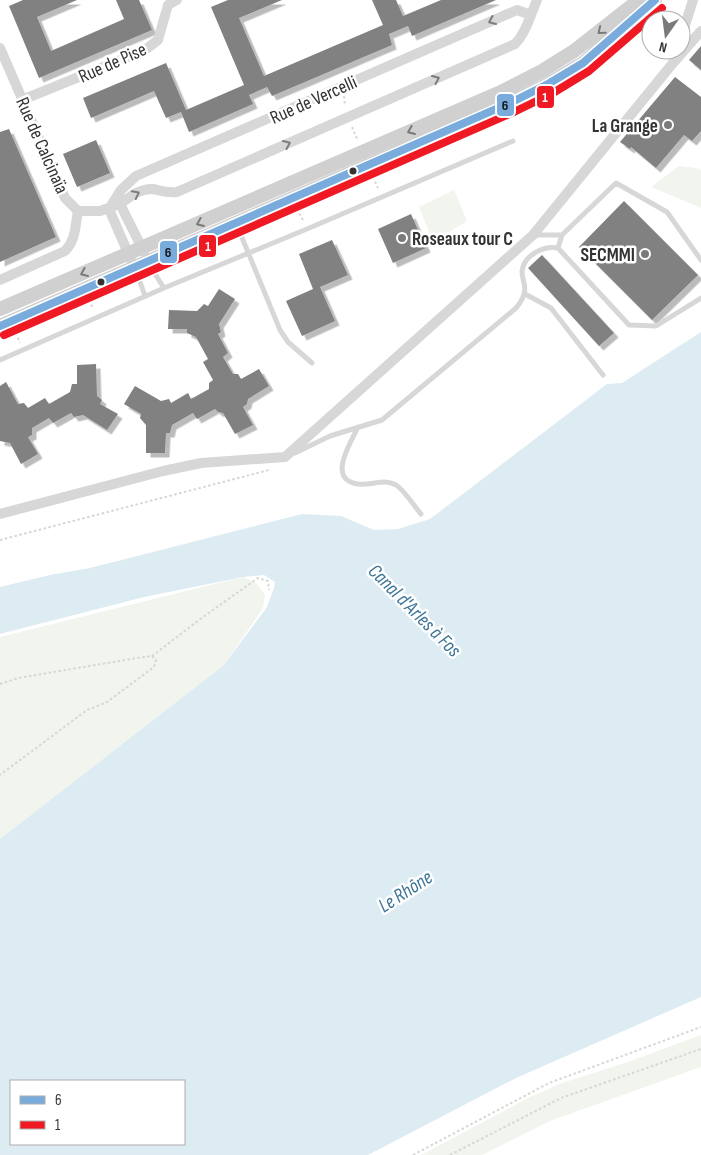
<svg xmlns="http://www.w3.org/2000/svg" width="701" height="1155" viewBox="0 0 701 1155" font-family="'Sofia Sans Condensed',sans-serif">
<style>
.green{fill:#f1f5ed}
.water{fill:#ddebf3;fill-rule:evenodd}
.building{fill:#818181;filter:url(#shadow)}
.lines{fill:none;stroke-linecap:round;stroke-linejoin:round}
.path{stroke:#d6d6d6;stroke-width:2;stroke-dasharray:2.5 2.5;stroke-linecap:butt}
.lane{stroke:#d7d7d7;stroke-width:5}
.street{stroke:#d7d7d7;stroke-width:10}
.secondary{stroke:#d0d0d0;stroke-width:14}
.bus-1-casing{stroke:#fff;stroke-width:11}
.bus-2-casing{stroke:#fff;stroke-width:11}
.bus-1{stroke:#79acdc;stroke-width:8}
.bus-2{stroke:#ef1923;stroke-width:8}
.oneway{stroke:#7d7d7d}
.oneway2{stroke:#7a7a7a}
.poi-dot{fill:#7a7a7a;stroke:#fff;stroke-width:2}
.bus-dot{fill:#333;stroke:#fff;stroke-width:2}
.labels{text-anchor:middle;stroke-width:5;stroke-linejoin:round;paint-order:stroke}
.street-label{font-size:19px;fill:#333;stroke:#fff}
.poi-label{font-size:19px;font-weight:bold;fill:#333;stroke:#fff;text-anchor:end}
.water-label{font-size:20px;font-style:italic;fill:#3f7597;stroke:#fff}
.line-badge{stroke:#fff;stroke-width:2}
.badge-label{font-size:14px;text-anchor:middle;font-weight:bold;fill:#fff}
.pale-badge-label{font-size:14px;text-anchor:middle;font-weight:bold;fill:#111}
</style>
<defs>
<filter id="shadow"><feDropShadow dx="4.5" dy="4.5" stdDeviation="0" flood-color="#0004"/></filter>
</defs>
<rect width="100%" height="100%" fill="#fff"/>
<path class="green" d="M679 166 697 168 701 170V208L651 187Z
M454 190 467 221 433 242 419 207Z
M243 577 257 584 265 595 263 608 224 665 0 839V637Z
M701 1035V1067L550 1121 482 1155H421L530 1097 562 1083 628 1062Z"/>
<path class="water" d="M701 332V997L516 1078 368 1155H0V839L224 665 267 607 274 588 275 582 264 575 243 577 144 597 0 634V587L50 575 90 568 302 514 341 516 374 530 398 529 430 519 607 384 622 383ZM11 1081H184V1144H11Z"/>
<path class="building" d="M23 0H77L37 17 51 51 124 19 116 0H139L152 30 39 78 9 6Z
M228 0H282L239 18 264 76 383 25 372 0H396L403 16 441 0H496L412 36 408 26 389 34 392 45 272 96 267 87 249 95 253 104 189 132 181 112 166 118 154 91 91 118 83 98 166 63 186 110 244 85 211 7Z
M701 46V70L689 60Z
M675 77 701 97V131L692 141 684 135 656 168 631 147 630 149 620 142Z
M9 129 56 237 0 262V132Z
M96 140 110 173 77 187 63 154Z
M624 201 698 275 652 320 579 247Z
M411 214 426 248 393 263 378 229Z
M332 240 348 275 320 287 335 321 302 336 286 301 313 289 299 254Z
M542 255 614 333 599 346 528 268Z
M219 289 235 299 219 324 221 332 218 334 228 353 223 357 233 374H238L241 379 259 369 269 386 248 399 247 404 243 407 253 425 235 434 223 413 218 412 215 409 197 419 193 413 172 425 170 433H166L165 453H146V425L140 418 141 414 124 404 135 386 161 401 169 399 171 403 188 393 191 399 209 389V383L213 380 203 362 208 359 196 337 187 333V329H168L169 310 197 311 204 304 208 306Z
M96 364 97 396 102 400 100 404 118 414 107 430 83 415 74 417 71 413 53 423 49 418 32 428V435L28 437 38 454 21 464 10 443 0 441V386L6 382 18 404 24 403 28 408 45 398 49 404 70 392 72 384H77V365Z"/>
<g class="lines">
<path class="path" d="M344 96 345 106
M352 127 358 141
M373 177 378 188
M297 209 304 222
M89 300 93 309
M16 333 20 343
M0 540 269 470
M152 656 203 617 258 578 268 581 269 590
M0 684 18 678 137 658 152 656 156 660 154 667 107 702 87 710 0 775
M413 1155 549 1083 701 1027
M450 1155 561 1098 701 1049"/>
<path class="lane" d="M236 223 280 330 288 342 312 363
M533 235H562
M701 260 667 212 616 183 562 235 558 248 629 325 656 326 701 298
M148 263 164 288
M135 268 145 296
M525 294 551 308 603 375
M0 360 164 288 307 229 513 141
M358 427C351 442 326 480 358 484 371 486 384 478 396 485 404 490 415 507 421 514
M295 453 330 436 382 420 516 308C522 301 527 293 524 283 523 279 522 276 522 271 524 255 544 245 558 248"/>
<path class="street" d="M531 15 537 0
M681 38 693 0
M0 48 65 198 78 211
M675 61 701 31
M22 100 145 50 158 40 168 5 177 0
M78 211H100L114 206
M134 267 109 209 121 190 136 176 517 10 531 15C527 26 523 36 515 44L177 192C167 193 162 191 153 189 140 188 130 197 120 204L144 252
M0 280 65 251C76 240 75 226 78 211
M0 514 163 471 201 463 285 457 533 235 673 63 677 50"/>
<path class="secondary" d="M0 309 501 92 542 71 574 51 639 0
M0 326 510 103 548 84 583 63 655 0"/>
<defs>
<path id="bus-1" d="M0 326 510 103 548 84 583 63 655 0"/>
<path id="bus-2" d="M4 335 514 112 553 93 589 71 662 8"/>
</defs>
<use href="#bus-1" class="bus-1-casing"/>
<use href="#bus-2" class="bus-2-casing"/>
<use href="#bus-1" class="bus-1"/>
<use href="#bus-2" class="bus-2"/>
</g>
<defs><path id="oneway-chevron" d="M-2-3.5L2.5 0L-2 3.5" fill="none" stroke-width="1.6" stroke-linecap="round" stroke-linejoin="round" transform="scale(1.25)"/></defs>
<g class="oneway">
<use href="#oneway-chevron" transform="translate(492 21) rotate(156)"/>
<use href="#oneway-chevron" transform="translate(436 79) rotate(-24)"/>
<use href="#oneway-chevron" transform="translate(287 144) rotate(-24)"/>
<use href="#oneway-chevron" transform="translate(136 194) rotate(-27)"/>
</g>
<g class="oneway2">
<use href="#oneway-chevron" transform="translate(601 31) rotate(141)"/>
<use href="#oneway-chevron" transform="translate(411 131) rotate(157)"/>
<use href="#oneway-chevron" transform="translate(200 223) rotate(157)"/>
<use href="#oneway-chevron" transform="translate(84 273) rotate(157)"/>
</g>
<g class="poi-dot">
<circle cx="668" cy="125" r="5"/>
<circle cx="402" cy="238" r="5"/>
<circle cx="645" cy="254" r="5"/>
</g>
<g class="bus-dot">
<circle cx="353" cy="171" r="4.5"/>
<circle cx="101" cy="282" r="4.5"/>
</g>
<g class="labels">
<g class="street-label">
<text transform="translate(112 62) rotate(-24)" y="7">Rue de Pise</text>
<text transform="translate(313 99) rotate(-24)" y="7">Rue de Vercelli</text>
<text transform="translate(43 145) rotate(66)" y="7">Rue de Calcinaïa</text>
</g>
<g class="poi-label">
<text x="658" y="132">La Grange</text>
<text x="412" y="245" text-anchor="start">Roseaux tour C</text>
<text x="635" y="261">SECMMI</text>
</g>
<g class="water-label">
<text transform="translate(415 610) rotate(45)" y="7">Canal d'Arles à Fos</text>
<text transform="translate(405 891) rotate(-33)" y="7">Le Rhône</text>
</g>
</g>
<g class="line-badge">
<rect x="536" y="85" width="19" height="24" rx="5" fill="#ef1923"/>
<rect x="496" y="93" width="19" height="24" rx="5" fill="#79acdc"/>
<rect x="198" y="234" width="19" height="24" rx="5" fill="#ef1923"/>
<rect x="159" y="240" width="19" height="24" rx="5" fill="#79acdc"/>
</g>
<g class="badge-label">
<text x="545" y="102">1</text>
<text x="208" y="251">1</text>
</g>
<g class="pale-badge-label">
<text x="505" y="110">6</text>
<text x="168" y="257">6</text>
</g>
<rect x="10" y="1080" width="175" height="65" fill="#ffffff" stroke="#adadad"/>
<rect x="20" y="1096" width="25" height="8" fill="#79acdc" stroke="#adadad"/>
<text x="55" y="1105" font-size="15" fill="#333333">6</text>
<rect x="20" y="1121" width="25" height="8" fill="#ef1923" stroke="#adadad"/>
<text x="55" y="1130" font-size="15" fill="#333333">1</text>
<g transform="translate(666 35) rotate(194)"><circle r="24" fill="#ffffff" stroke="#adadad"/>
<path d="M0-4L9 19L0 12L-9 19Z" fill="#7a7a7a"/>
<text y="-8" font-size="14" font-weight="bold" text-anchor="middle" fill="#333333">N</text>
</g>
</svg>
